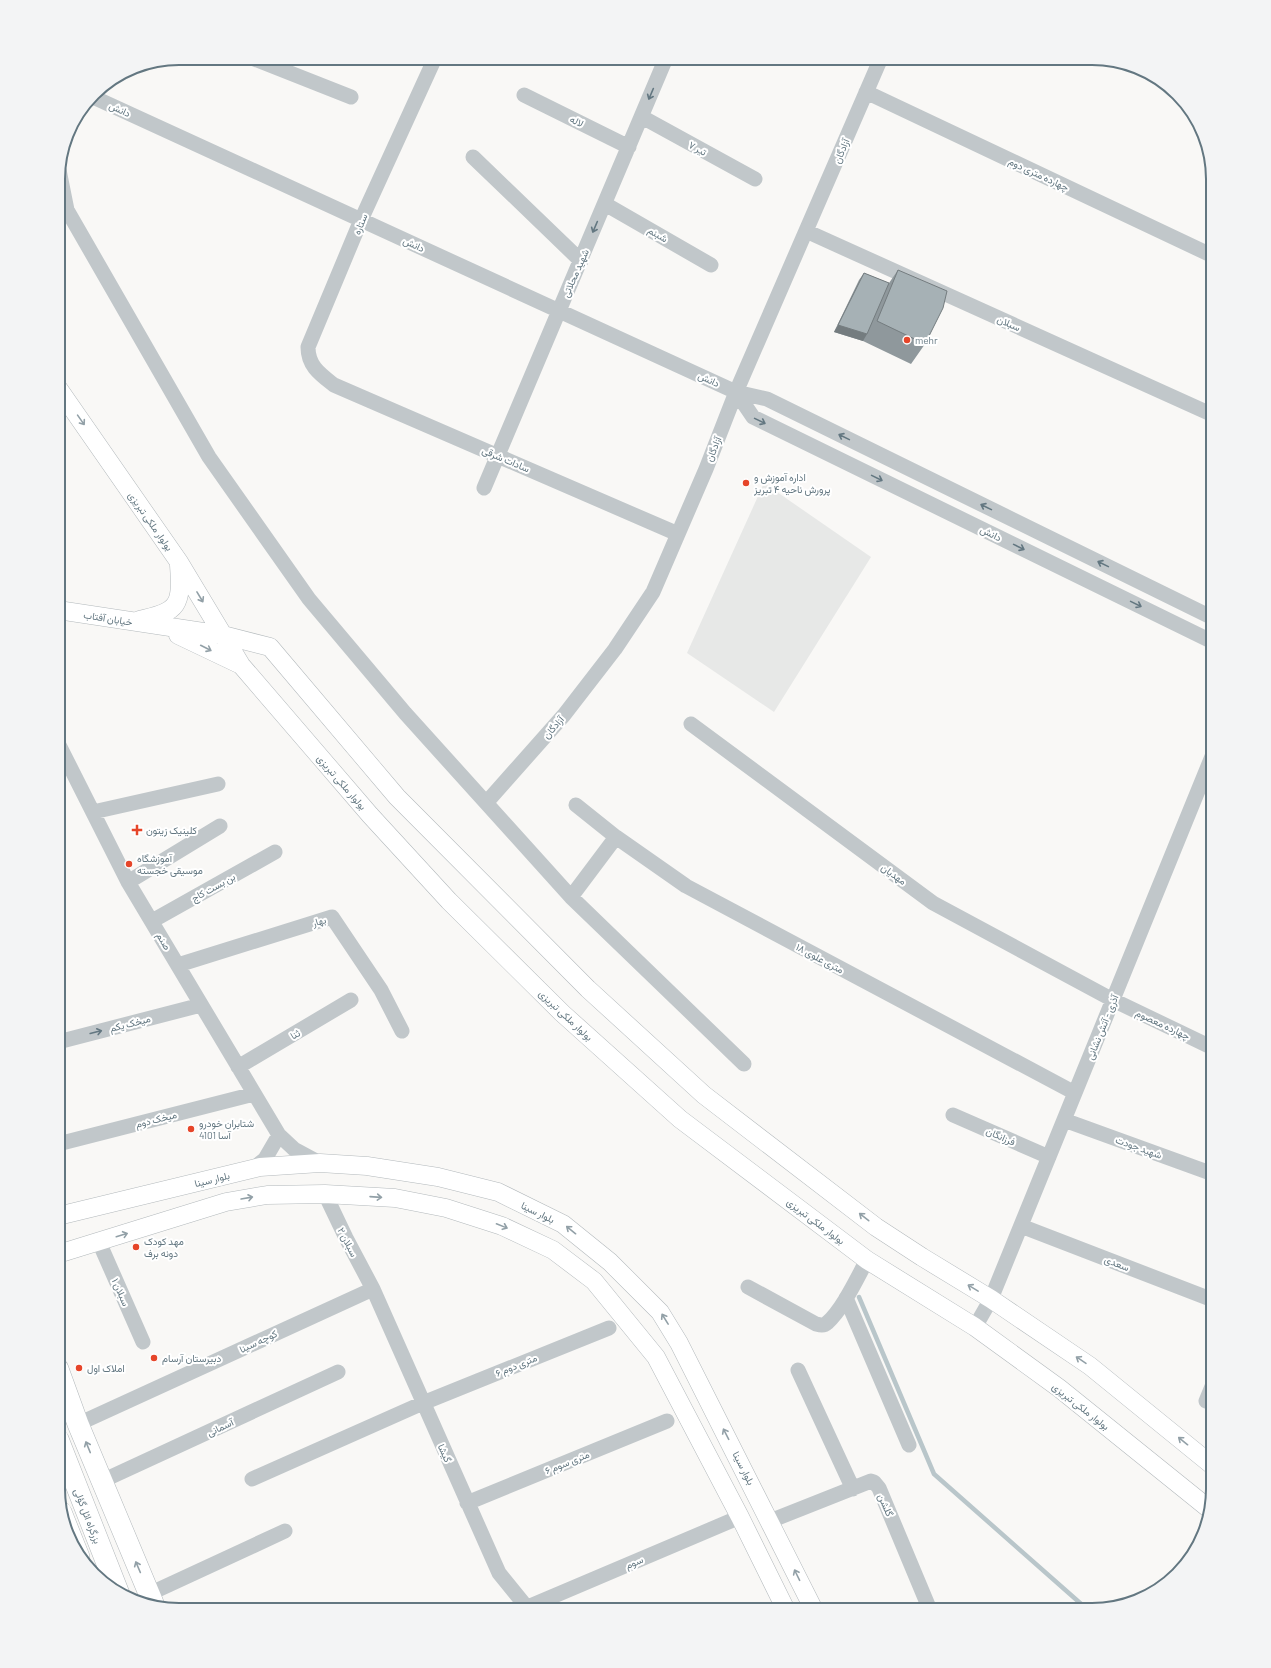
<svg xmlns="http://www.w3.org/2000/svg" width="1271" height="1668" viewBox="0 0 1271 1668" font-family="Barlow,Vazirmatn,sans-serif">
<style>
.built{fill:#e7e8e7}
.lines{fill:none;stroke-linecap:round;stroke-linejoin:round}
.stream{stroke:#b9c6ca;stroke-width:4.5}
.major-casing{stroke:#b3b9bc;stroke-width:19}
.highway-casing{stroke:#b2b8bb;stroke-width:22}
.minor{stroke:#c1c7ca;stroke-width:15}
.major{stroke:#fff;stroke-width:18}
.highway{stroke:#fff;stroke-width:21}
.wall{fill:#8f989c}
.shaded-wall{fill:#747c7f}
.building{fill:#a6b1b5;stroke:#747c7f}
.oneway{stroke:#637781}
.oneway2{stroke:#92a0a7}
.poi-dot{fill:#e64529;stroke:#fff;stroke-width:1.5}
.labels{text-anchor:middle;stroke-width:4;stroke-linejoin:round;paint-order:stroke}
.street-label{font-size:10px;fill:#637781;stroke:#fff}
.poi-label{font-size:10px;fill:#637781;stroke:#fff;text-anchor:start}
.rim{fill:none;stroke:#637781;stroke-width:2}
</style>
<rect width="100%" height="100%" fill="#f9f8f6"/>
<path class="built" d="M764 483 871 557 774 712 687 653Z"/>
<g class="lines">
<path class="stream" d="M859 1297 934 1474 1088 1610"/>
<defs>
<path id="major" d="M58 388 179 562 241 665 370 815 449 901 562 1013 680 1119 867 1260 975 1327 1059 1388 1208 1508
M58 610 223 635 270 647 397 797 588 989 704 1095 876 1227 922 1257 991 1299 1090 1366 1213 1466
M139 620C179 612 182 605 179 565
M178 635 241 665
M58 1216 260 1167 320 1163 367 1166 438 1177 498 1192 563 1224 610 1262 660 1312 679 1343 814 1610
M58 1254 226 1202 267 1195 325 1194 395 1198 446 1208 502 1226 553 1250 594 1281 656 1357 740 1517 786 1610"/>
<path id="highway" d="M58 1369 78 1424 153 1603
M58 1439 119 1594
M61 1512 79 1557"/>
</defs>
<use href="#major" class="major-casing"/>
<use href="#highway" class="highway-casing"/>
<path class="minor" d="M252 58 351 97
M435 58 361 220 308 347C308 366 320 374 334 385L678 534
M866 92 1213 256
M524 95 629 147
M93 97 736 392 767 399 1213 618
M642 117 755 179
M473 157 581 261
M59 170 67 210
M58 200 67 210 209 457 309 599 405 713 571 897 744 1064
M605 204 711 265
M806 231 1213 415
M736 392 753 417 1213 642
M484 488 666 58
M691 724 933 903 1113 1000 1213 1048
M58 743 128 882 279 1135 294 1149 320 1163
M486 803 564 715 615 649 653 592 706 469 736 392 881 58
M576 805 616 837 686 886 1075 1093
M93 812 218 784
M128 882 220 826
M571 897 616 837
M152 921 275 852
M178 965 332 917 381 990 402 1031
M58 1042 201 1005
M238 1067 351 1000
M953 1115 1049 1157
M1064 1120 1213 1174
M58 1144 254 1094
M254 1168 265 1159 279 1135
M325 1194 346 1238 373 1289 499 1573 529 1610
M1021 1226 1213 1300
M99 1242 143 1342
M748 1287 816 1324C820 1325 824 1326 827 1323 843 1309 857 1278 867 1260
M846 1298 909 1445
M975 1327 991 1299 1213 754
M798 1370 853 1489
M1213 1403 1206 1401 1213 1384
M78 1424 373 1289
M252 1479 423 1403 609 1328
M102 1481 338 1372
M467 1503 667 1421
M770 1521 871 1481 874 1482 879 1488 930 1610
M149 1594 285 1531
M528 1607 740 1517"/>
<use href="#major" class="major"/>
<use href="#highway" class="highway"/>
</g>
<path class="wall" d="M898 270 925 344 911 364 863 341 834 332 859 280 864 273 889 283Z"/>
<path class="shaded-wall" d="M838 325 867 334 863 341 834 332Z"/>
<path class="building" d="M898 270 947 291 943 308 925 344 877 321Z
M864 273 889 283 867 334 838 325Z"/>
<defs><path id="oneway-shaft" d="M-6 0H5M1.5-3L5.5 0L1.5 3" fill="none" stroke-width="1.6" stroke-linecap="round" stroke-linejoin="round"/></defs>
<g class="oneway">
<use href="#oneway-shaft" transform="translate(651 94) rotate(113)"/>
<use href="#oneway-shaft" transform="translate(595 227) rotate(113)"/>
<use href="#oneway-shaft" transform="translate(760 421) rotate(26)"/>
<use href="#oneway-shaft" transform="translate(844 437) rotate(-154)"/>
<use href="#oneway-shaft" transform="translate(877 478) rotate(26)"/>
<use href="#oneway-shaft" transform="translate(986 507) rotate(-154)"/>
<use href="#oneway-shaft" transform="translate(1019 547) rotate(26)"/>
<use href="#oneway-shaft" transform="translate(1103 564) rotate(-154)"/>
<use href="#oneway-shaft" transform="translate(1136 604) rotate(26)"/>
<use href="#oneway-shaft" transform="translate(96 1032) rotate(-14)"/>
</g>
<g class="oneway2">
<use href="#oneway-shaft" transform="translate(81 420) rotate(55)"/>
<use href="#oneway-shaft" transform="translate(200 597) rotate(59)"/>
<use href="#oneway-shaft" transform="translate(206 648) rotate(27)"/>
<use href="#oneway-shaft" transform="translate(376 1197) rotate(4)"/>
<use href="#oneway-shaft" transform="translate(247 1198) rotate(-10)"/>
<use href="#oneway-shaft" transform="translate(864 1217) rotate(-142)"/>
<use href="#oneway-shaft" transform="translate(502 1226) rotate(22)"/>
<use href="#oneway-shaft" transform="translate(571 1230) rotate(-141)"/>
<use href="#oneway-shaft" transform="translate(122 1235) rotate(-17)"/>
<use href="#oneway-shaft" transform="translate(973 1288) rotate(-149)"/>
<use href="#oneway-shaft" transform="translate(665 1319) rotate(-122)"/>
<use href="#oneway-shaft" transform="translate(1081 1360) rotate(-146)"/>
<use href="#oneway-shaft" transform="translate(726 1434) rotate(-117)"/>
<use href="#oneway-shaft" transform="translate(1183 1441) rotate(-141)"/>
<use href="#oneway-shaft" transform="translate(88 1447) rotate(-112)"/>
<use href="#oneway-shaft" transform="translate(138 1567) rotate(-113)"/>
<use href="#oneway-shaft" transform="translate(797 1575) rotate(-116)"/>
</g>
<g class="poi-dot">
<circle cx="907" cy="340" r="4"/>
<circle cx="746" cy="483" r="4"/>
<path d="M135 824h4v4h4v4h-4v4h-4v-4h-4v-4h4z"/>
<circle cx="129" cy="864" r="4"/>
<circle cx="191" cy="1129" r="4"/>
<circle cx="136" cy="1247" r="4"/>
<circle cx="154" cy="1358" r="4"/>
<circle cx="79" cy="1368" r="4"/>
</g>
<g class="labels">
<g class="street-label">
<text transform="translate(120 109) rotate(25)" y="4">دانش</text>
<text transform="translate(577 121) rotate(26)" y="4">لاله</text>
<text transform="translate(698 148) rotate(29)" y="4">۷ تیر</text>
<text transform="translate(841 151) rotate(-67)" y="4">آزادگان</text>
<text transform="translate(1039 174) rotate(25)" y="4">چهارده متری دوم</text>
<text transform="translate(360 224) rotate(-67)" y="4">ستاره</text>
<text transform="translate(658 234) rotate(30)" y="4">شبنم</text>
<text transform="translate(414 244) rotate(25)" y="4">دانش</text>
<text transform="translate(575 273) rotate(-66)" y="4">شهید محلاتی</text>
<text transform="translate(1009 323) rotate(24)" y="4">سبلان</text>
<text transform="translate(709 379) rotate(25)" y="4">دانش</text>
<text transform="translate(713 449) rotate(-68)" y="4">آزادگان</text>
<text transform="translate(506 459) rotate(23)" y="4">سادات شرقی</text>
<text transform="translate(151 521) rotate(55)" y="4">بولوار ملکی تبریزی</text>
<text transform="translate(991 533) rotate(26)" y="4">دانش</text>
<text transform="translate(108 618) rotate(9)" y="4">خیابان آفتاب</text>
<text transform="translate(553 727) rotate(-49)" y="4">آزادگان</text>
<text transform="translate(342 782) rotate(49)" y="4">بولوار ملکی تبریزی</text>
<text transform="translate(894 874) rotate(36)" y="4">مهدیان</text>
<text transform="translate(213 887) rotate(-29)" y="4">بن بست کاج</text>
<text transform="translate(319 921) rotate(-17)" y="4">بهار</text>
<text transform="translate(164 941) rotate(59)" y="4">صنم</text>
<text transform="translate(820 958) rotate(28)" y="4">۱۸ متری علوی</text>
<text transform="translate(566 1015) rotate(43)" y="4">بولوار ملکی تبریزی</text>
<text transform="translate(130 1023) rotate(-14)" y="4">میخک یکم</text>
<text transform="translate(1163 1024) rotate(25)" y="4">چهارده معصوم</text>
<text transform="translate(1102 1027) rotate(-68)" y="4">آذرى - آتش نشانى</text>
<text transform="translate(295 1034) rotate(-31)" y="4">ثنا</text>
<text transform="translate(156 1119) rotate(-14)" y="4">میخک دوم</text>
<text transform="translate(1001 1136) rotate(24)" y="4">فرزانگان</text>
<text transform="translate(1139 1147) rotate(20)" y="4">شهید جودت</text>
<text transform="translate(212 1179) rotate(-14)" y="4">بلوار سینا</text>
<text transform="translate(538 1212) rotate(26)" y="4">بلوار سینا</text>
<text transform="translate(816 1221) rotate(37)" y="4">بولوار ملکی تبریزی</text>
<text transform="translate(348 1242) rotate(63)" y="4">سبلان ۲</text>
<text transform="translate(1117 1263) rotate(21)" y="4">سعدی</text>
<text transform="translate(121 1292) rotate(66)" y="4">سبلان ۱</text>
<text transform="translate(258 1341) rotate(-25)" y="4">کوچه سینا</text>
<text transform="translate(516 1365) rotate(-22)" y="4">۶ متری دوم</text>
<text transform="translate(1081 1406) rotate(38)" y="4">بولوار ملکی تبریزی</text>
<text transform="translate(220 1427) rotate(-25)" y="4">آسمانی</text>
<text transform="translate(445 1453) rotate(66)" y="4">گیشا</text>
<text transform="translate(567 1462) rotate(-22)" y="4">۶ متری سوم</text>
<text transform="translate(744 1468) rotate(63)" y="4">بلوار سینا</text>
<text transform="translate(886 1505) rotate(67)" y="4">گلشن</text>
<text transform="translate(88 1516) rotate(69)" y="4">بزرگراه ائل گؤلی</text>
<text transform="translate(634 1562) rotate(-23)" y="4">سوم</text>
</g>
<g class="poi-label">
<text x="915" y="344">mehr</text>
<text x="754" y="481">اداره آموزش و<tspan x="754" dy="12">پرورش ناحیه ۴ تبریز</tspan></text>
<text x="146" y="834">کلینیک زیتون</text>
<text x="137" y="862">آموزشگاه<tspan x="137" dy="12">موسیقی خجسته</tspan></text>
<text x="199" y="1127">شتابران خودرو<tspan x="199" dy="12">4101 آسا</tspan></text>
<text x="144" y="1245">مهد کودک<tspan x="144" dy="12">دونه برف</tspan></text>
<text x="162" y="1362">دبیرستان آرسام</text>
<text x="87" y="1372">املاک اول</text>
</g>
</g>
<path d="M0 0H1271V1668H0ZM179 65H1092A114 114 0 0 1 1206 179V1489A114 114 0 0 1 1092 1603H179A114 114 0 0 1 65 1489V179A114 114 0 0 1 179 65Z" fill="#f3f4f5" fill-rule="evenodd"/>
<path class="rim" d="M179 65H1092A114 114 0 0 1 1206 179V1489A114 114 0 0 1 1092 1603H179A114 114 0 0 1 65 1489V179A114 114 0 0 1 179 65Z"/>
</svg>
